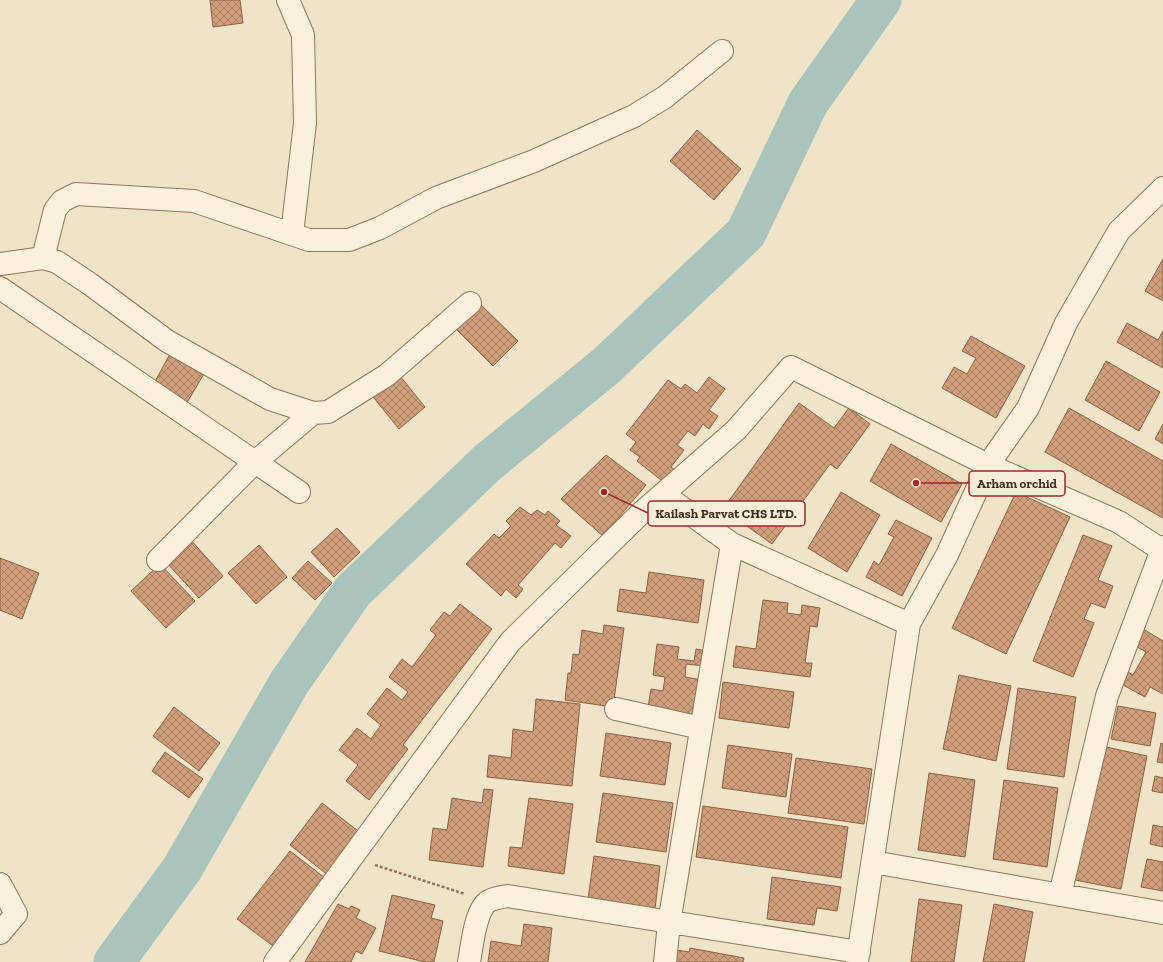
<svg xmlns="http://www.w3.org/2000/svg" width="1163" height="962" viewBox="0 0 1163 962" font-family="'Zilla Slab',serif">
<style>
.lines{fill:none;stroke-linecap:round;stroke-linejoin:round}
.river{stroke:#a9c4bc;stroke-width:41}
.building{fill:url(#building-cross-hatch);stroke:#8d5f41}
.minor-casing{stroke:#8d765c;stroke-width:24}
.path{stroke:#8d765c;stroke-width:2.5;stroke-dasharray:3 2;stroke-linecap:butt}
.minor{stroke:#faf1dc;stroke-width:22}
.leader{fill:none;stroke:#9e2a2b;stroke-width:1.5}
.callout-dot{fill:#9e2a2b;stroke:#f7eed8;stroke-width:1.5}
.callout{fill:#f7eed8;stroke:#9e2a2b;stroke-width:1.5}
.callout-label{font-size:13px;text-anchor:middle;font-weight:bold;fill:#3d2e20}
</style>
<defs>
<pattern id="building-cross-hatch" width="8" height="8" patternUnits="userSpaceOnUse"><rect width="8" height="8" fill="#cf9f7d"/><path d="M0 0l8 8M0 8l8-8" fill="none" stroke="#a98266"/></pattern>
</defs>
<rect width="100%" height="100%" fill="#f0e4c8"/>
<g class="lines">
<path class="river" d="M114 962 182 869 289 683 353 591 487 463 606 366 746 233 808 103 881 0"/>
</g>
<path class="building" d="M210 0H240L243 23 213 27Z
M697 130 741 169 714 200 670 161Z
M1163 259V301L1145 291Z
M479 303 518 341 493 366 455 328Z
M1127 323 1158 340 1163 331V368L1117 342Z
M971 336 1025 366 996 418 942 388 954 367 967 374 976 358 962 351Z
M171 352 205 372 185 406 152 387Z
M1106 361 1160 392 1139 431 1085 400Z
M396 371 425 407 399 429 370 393Z
M709 377 725 389 709 410 718 416 709 429 703 424 695 436 688 431 677 445 684 450 671 467 676 471 666 484 637 461 640 457 630 450 636 442 626 434 668 380 681 389 685 384 697 393Z
M799 403 834 428 849 408 870 424 837 469 830 464 772 544 723 509Z
M1069 408 1163 461V518L1045 452Z
M1163 424V444L1155 439Z
M891 444 962 484 941 522 870 481Z
M606 455 646 485 603 536 561 499Z
M841 492 880 515 847 572 808 548Z
M1016 492 1070 517 1006 654 952 628Z
M520 507 531 515 537 510 545 515 548 511 560 521 556 525 571 536 561 548 555 543 518 585 523 589 516 598 506 589 501 596 466 564 494 534 499 538 511 526 506 521Z
M896 520 932 538 902 596 866 577 874 561 879 565 894 537 888 534Z
M337 528 360 552 334 577 311 552Z
M1083 535 1112 546 1098 580 1113 586 1105 608 1091 603 1084 619 1094 623 1073 677 1033 661Z
M190 539 223 576 199 598 166 562Z
M259 545 287 577 256 604 228 573Z
M0 558 39 573 22 619 0 610Z
M308 561 332 583 315 600 292 578Z
M160 564 195 601 166 628 131 591Z
M649 572 704 580 698 623 617 611 620 589 646 593Z
M763 600 788 603 787 613 801 615 802 605 820 608 817 627 810 626 805 663H812L810 677 733 667 736 646 756 649Z
M460 604 492 629 403 745 408 749 369 800 346 781 358 765 339 750 357 728 371 739 381 725 367 714 387 688 402 700 408 692 389 677 402 659 412 667 436 635 430 630 444 612 450 616Z
M604 625 624 628 613 707 565 700 568 673H571L573 654 579 655 582 630 603 634Z
M1143 629 1163 641V694L1150 687 1145 697 1114 680 1121 668 1133 675 1146 652 1134 645Z
M657 644 679 647 677 659 694 661 696 649 707 651 705 666 686 664 685 677 702 680 697 721 647 714 651 689 663 691 665 677 653 675Z
M959 675 1011 686 996 761 943 749Z
M723 682 794 692 789 728 719 718Z
M1018 688 1076 697 1064 777 1007 769Z
M536 699 580 704 572 786 487 777 489 755 511 758 513 729 533 732Z
M1118 706 1156 713 1150 746 1111 739Z
M174 707 220 743 199 771 153 736Z
M606 733 671 743 665 785 600 776Z
M1161 743 1163 744V763L1157 762Z
M728 745 792 754 786 797 722 788Z
M1102 746 1147 756 1121 889 1075 880Z
M165 752 203 779 189 798 152 771Z
M796 758 872 769 864 824 788 813Z
M929 773 975 780 965 857 918 850Z
M1155 776 1163 778V793L1152 791Z
M1004 780 1058 788 1047 867 993 859Z
M484 789 493 790 483 867 429 860 433 828 447 830 452 798 482 803Z
M603 793 673 803 666 852 596 842Z
M529 798 573 804 564 874 508 866 510 847 522 848Z
M322 803 362 834 329 876 290 845Z
M703 806 848 827 841 878 696 857Z
M1153 825 1163 827V847L1150 844Z
M290 851 329 881 277 949 237 919Z
M594 856 660 866 655 909 588 899Z
M1147 859 1163 862V891L1141 887Z
M772 877 841 887 837 911 817 908 814 925 767 919Z
M392 895 435 905 431 918 443 921 434 962H425L379 951Z
M919 899 962 905 954 962H911Z
M338 904 349 909 351 906 360 910 356 918 376 928 362 954 356 951 351 962H305Z
M994 904 1033 912 1024 962H983Z
M524 924 552 928 548 962H488L491 941 521 946Z
M690 948 744 958 743 962H668L670 949 689 952Z"/>
<g class="lines">
<defs>
<path id="minor" d="M288 0 303 35 305 123 292 234
M43 258 55 210 62 201 76 194 194 201 309 240H349L380 228 436 198 534 161 634 116 665 97 722 51
M0 264 43 258 57 262 90 284 167 341 270 399 313 413 328 412 387 375 470 303
M0 288 299 492
M663 494 732 544 909 624
M158 560 255 462 313 413
M616 709 701 728
M873 862 1163 913
M0 884 16 914 0 933
M1060 895 1107 696 1163 547
M275 962 510 642 640 514 736 430 791 367 988 465 1119 522 1163 551
M469 962C472 947 475 909 489 901 495 898 502 897 508 896L859 952
M665 962 669 923 732 544
M857 962 909 624 947 555 988 465 1028 408 1066 323 1119 231 1163 188"/>
</defs>
<use href="#minor" class="minor-casing"/>
<path class="path" d="M375 865 465 894"/>
<use href="#minor" class="minor"/>
</g>
<path class="leader" d="M916 483L969 483M604 492L648 513"/>
<g class="callout-dot">
<circle cx="916" cy="483" r="4"/>
<circle cx="604" cy="492" r="4"/>
</g>
<g class="callout">
<rect x="969" y="471" width="96" height="25" rx="4"/>
<rect x="648" y="501" width="157" height="25" rx="4"/>
</g>
<g class="callout-label">
<text x="1017" y="488">Arham orchid</text>
<text x="726" y="518">Kailash Parvat CHS LTD.</text>
</g>
</svg>
